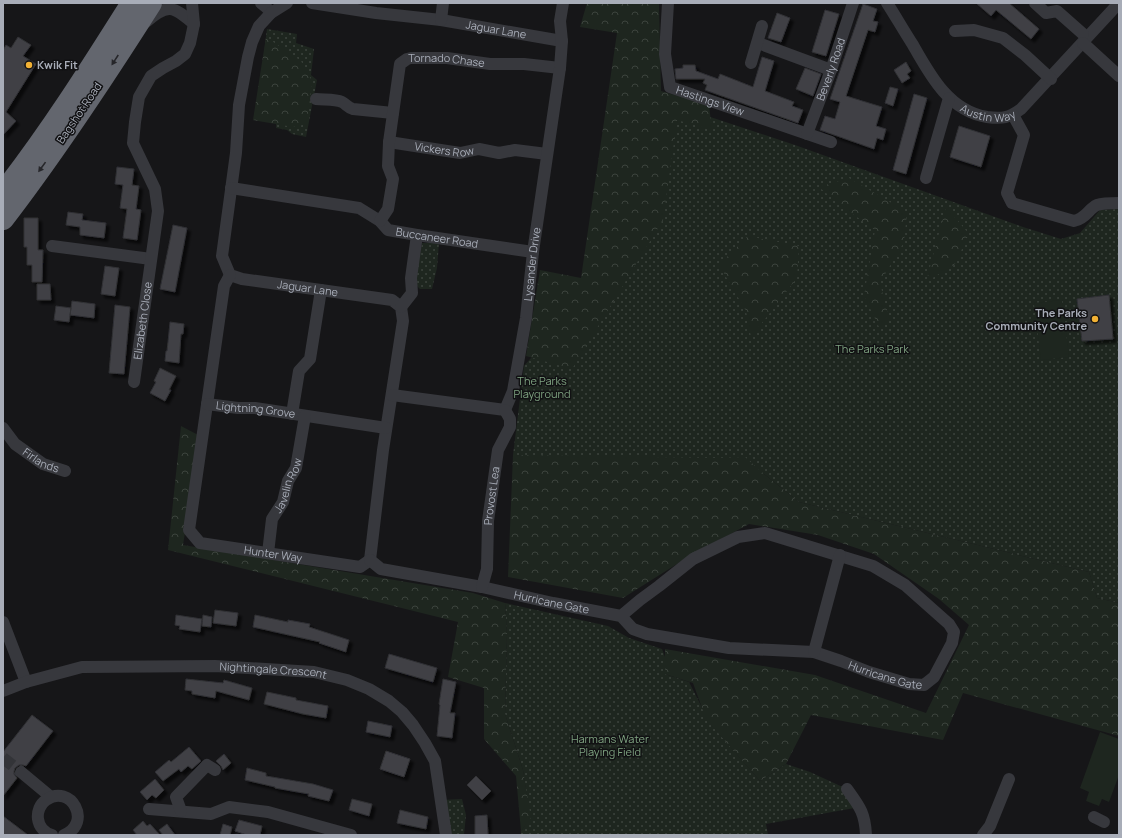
<svg xmlns="http://www.w3.org/2000/svg" width="1122" height="838" viewBox="0 0 1122 838" font-family="Manrope,sans-serif">
<style>
.grass{fill:url(#grass-dots)}
.forest{fill:url(#forest-crowns)}
.garden{fill:#1e261f}
.building{fill:#404145;stroke:#303034;filter:url(#shadow)}
.lines{fill:none;stroke-linecap:round;stroke-linejoin:round}
.street-tunnel{stroke:#333438;stroke-width:12;stroke-dasharray:12 6;stroke-linecap:butt}
.street{stroke:#37383d;stroke-width:12}
.highway{stroke:#63666e;stroke-width:22}
.oneway{fill:#26262a}
.poi-dot{fill:#f2b134;stroke:#111113;stroke-width:1.5}
.labels{text-anchor:middle;stroke-width:3;stroke-linejoin:round;paint-order:stroke}
.street-label{font-size:11px;fill:#a8adb8;stroke:#111113}
.poi-label{font-size:11px;font-weight:bold;fill:#a8adb8;stroke:#111113;text-anchor:start}
.park-label{font-size:11px;fill:#7fa381;stroke:#111113}
</style>
<defs>
<pattern id="grass-dots" width="8" height="8" patternUnits="userSpaceOnUse"><rect width="8" height="8" fill="#1e261f"/><path d="M2 2h.1M6 6h.1" fill="none" stroke="#3c433d" stroke-width="1.8" stroke-linecap="round"/></pattern>
<pattern id="forest-crowns" width="20" height="18" patternUnits="userSpaceOnUse"><rect width="20" height="18" fill="#1e261f"/><path d="M2 6a3 3 0 1 1 6 0M12 15a3 3 0 1 1 6 0" fill="none" stroke="#3c433d"/></pattern>
<filter id="shadow"><feDropShadow dx="3.5" dy="3.5" stdDeviation="1" flood-color="#0009"/></filter>
</defs>
<rect width="100%" height="100%" fill="#161618"/>
<path class="grass" d="M267 29 297 34 296 43 314 49 311 75 317 80 306 137 292 134 287 130 276 128V122L256 118Z
M674 105 795 145 1023 227 1061 239 1080 233 1100 210 1119 209V603L1097 598 1089 572 799 502 764 474 513 455 524 366 654 216Z
M422 243H439L437 268 432 289H420L417 286 416 273Z
M505 603 608 626 629 638 662 649 665 657V674L689 682 710 723 760 781 786 764 810 772 847 789 860 807 766 824 768 835H521V831L530 818 523 770 505 714 507 634Z
M462 799 466 815 464 835H446L441 800Z"/>
<path class="forest" d="M587 3H657L659 4 661 91 709 105 712 130 677 120 663 220 572 369 526 356 540 270 581 278 617 33 580 27Z
M266 37 301 61 312 81 307 124 293 127 253 120Z
M849 178 907 212 904 242 880 283 889 319 880 329 864 296 875 230 840 205 819 187Z
M946 207 969 234 955 264 926 282Z
M748 236 799 246 797 278 751 337 746 311 719 265Z
M181 426 200 436 183 545 473 593 505 603 507 634 505 714 523 770 531 818 521 831 516 776 484 739V688L448 677 458 622 168 550Z
M513 455 717 458 745 457 764 474 799 502 1089 572 1097 598 1119 603V736L963 693 943 740 811 715 786 764 760 781 706 719 693 683 665 674V649L815 675 926 713 969 625 939 599 874 554 818 535 749 524 688 557 623 598 508 577Z"/>
<path class="garden" d="M1062 300 1069 357 1041 360 1034 303Z
M1100 732 1119 739V775L1109 802 1102 799 1099 806 1086 801 1089 792 1080 788Z"/>
<path class="building" d="M976 3H1009L1039 29 1031 39 996 10 991 16Z
M863 4 877 9 873 21 878 22 875 32 868 30 846 96 882 107 876 126 886 129 883 140 877 138 874 149 820 130 825 116 835 119 840 102 830 99Z
M825 10 839 14 826 56 812 52Z
M777 13 790 18 781 42 768 38Z
M18 37 31 45 23 56 36 64 6 112 16 121 3 135V50L6 45 11 48Z
M762 57 774 61 765 91 794 102 792 106 803 110 798 123 705 90 707 85 703 83 705 79H676L675 69 683 68V65H695L696 71 718 79 720 74 753 87Z
M906 62 911 71 907 74 910 78 902 83 894 70Z
M805 68 821 74 813 96 796 89Z
M890 87 898 89 893 106 885 103Z
M914 94 927 98 906 174 893 170Z
M959 126 990 136 981 167 950 157Z
M117 167 134 169 132 185 139 186 136 209 141 210 137 240 123 238 127 209 120 208 123 185 115 184Z
M68 212 83 214 82 220 106 223 104 238 80 235V227L66 225Z
M24 218H38V250H43L42 282H32V265H27V247H24Z
M173 225 187 228 175 292 160 289Z
M105 266 119 268 115 296 101 294Z
M37 284H50L51 300H37Z
M1109 295 1113 339 1082 341 1077 299Z
M72 301 95 304 94 318 70 315Z
M115 305 130 307 124 374 109 373Z
M56 306 71 308 69 322 54 320Z
M170 322 184 324 183 334H181L179 363 165 361 166 351H167L168 342Z
M160 368 176 376 169 390H171L165 401 150 393 156 382 154 381Z
M215 610 238 613 236 626 213 623Z
M176 615 202 619 200 632 179 629 180 626 175 625Z
M203 615 212 617 211 627 202 626Z
M255 615 288 622V620L310 624 309 627 349 640 346 651V652L319 643 320 642 253 627Z
M389 654 437 668 433 682 385 668Z
M186 679 223 683 224 680 252 688 249 700 216 691 215 698 192 694V691L185 690Z
M443 679 456 682 450 713H455L452 738 437 736 440 705 439 704Z
M267 692 296 698V700L328 706 326 718 303 714 264 704Z
M32 715 53 731 26 766 23 765H19L15 768 14 771V774L17 778 3 796V752Z
M368 721 392 726 390 737 366 732Z
M189 747 201 761 192 769 188 766 181 772 179 769 163 781 155 772 169 760 171 762Z
M386 751 410 759 404 777 380 769Z
M224 754 231 763 223 770 221 766 216 761Z
M247 768 266 773V776L313 784 333 790 329 801 308 796 309 794 275 788V787L245 780Z
M476 776 491 791 482 800 467 785Z
M155 779 164 790 156 798 152 795 147 800 140 792Z
M352 799 372 804 369 816 349 810Z
M400 810 428 817 426 829 397 823Z
M487 815 488 835H475V816Z
M3 816 28 835H3Z
M239 820 262 826 260 835H247L235 831Z
M143 821 147 826 150 824 160 835H137L133 830Z
M167 824 175 835H163L159 830Z
M223 824 232 827 230 835H220Z"/>
<g class="lines">
<path class="street-tunnel" d="M3 758 21 772"/>
<g class="street">
<path d="M261 3 266 7 271 13"/>
<path id="s1" d="M287 3 271 13 259 26 252 42 248 57 239 105 236 153 222 256 230 275 242 279 392 300 401 307 403 321 383 450 370 560"/>
<path id="s2" d="M312 3 376 13 441 20 562 41"/>
<path id="s3" d="M668 3 665 54 670 87 831 142"/>
<path id="s4" d="M887 3C896 17 904 31 913 45 930 75 949 111 987 117 1002 119 1009 118 1021 109L1119 3"/>
<path d="M1035 3 1046 13 1057 11 1083 34"/>
<path d="M441 20 443 3"/>
<path d="M146 22C168 3 173 6 194 24"/>
<path d="M955 31 974 30 1003 38 1025 55 1051 79"/>
<path d="M758 43 831 70"/>
<path d="M1083 43 1119 76"/>
<path d="M751 63 762 26"/>
<path d="M316 99C324 100 335 99 342 102 346 104 348 108 353 109L393 113"/>
<path d="M1013 115 1024 135 1007 193 1012 203 1074 221C1087 218 1088 209 1097 205 1103 203 1112 203 1119 203"/>
<path id="s5" d="M807 134 831 70 853 3"/>
<path id="s6" d="M389 142 460 153 479 149 499 153 515 150 547 154"/>
<path d="M926 178 949 98"/>
<path id="s7" d="M231 188 359 208 380 221 388 230 417 235 533 252"/>
<path id="s8" d="M380 221 388 209 393 179 388 166 389 142 400 64 407 59 411 58H447L490 64H524L560 68"/>
<path d="M52 246 151 259"/>
<path id="s9" d="M230 275 224 286 189 530 200 543 360 567 370 560"/>
<path d="M401 307 412 293 411 278 417 235"/>
<path id="s10" d="M134 382 158 211 155 189 133 143 135 122 139 97 151 76 163 68 176 61 185 54 190 43 194 24 192 3"/>
<path id="s11" d="M392 395 505 410 513 391 526 318 533 252 560 68 562 41 560 21 563 3"/>
<path id="s12" d="M207 404 238 408H255L386 428"/>
<path d="M292 414 299 371 310 359 321 290"/>
<path id="s13" d="M3 428 15 444 43 464 65 471"/>
<path id="s14" d="M268 553 272 519 283 502 288 481 296 468 305 416"/>
<path id="s15" d="M370 560 381 569 482 587 553 603 621 616 633 629 647 634 729 648 814 652 841 661 869 672 909 684 924 685 934 677 952 643 954 632 949 624 905 585 873 566 765 533 738 537 693 559 659 586 640 600 621 616"/>
<path id="s16" d="M482 587 487 569 488 521 498 450 510 427V419L505 410"/>
<path d="M3 622 26 682"/>
<path d="M814 652 840 555"/>
<path id="s17" d="M3 691 26 682 82 667 215 666 314 672 347 680 369 689 389 701 402 712 413 725 425 743 435 761 446 835"/>
<path d="M21 772 51 797"/>
<path d="M847 789C860 807 865 813 866 835"/>
<path d="M149 809 211 814 229 807 268 812 351 835"/>
<path d="M181 811 176 797 207 765 215 770"/>
<path d="M1094 817 1104 822"/>
<path d="M52 835C45 833 39 827 38 819 37 812 40 804 46 800 71 783 93 823 64 835"/>
<path d="M983 835 990 826 1009 779"/>
</g>
<path class="highway" d="M3 193C50 133 91 68 132 3
M3 219C56 150 104 77 151 3"/>
</g>
<defs><path id="oneway-solid" d="M-6-.8H1V-3.2L6.5 0L1 3.2V.8H-6Z"/></defs>
<g class="oneway">
<use href="#oneway-solid" transform="translate(115 60) rotate(123)"/>
<use href="#oneway-solid" transform="translate(42 167) rotate(126)"/>
</g>
<g class="poi-dot">
<circle cx="29" cy="65" r="4"/>
<circle cx="1095" cy="319" r="4"/>
</g>
<g class="labels">
<g class="street-label">
<text dy="4" stroke="none"><textPath href="#s2" startOffset="186">Jaguar Lane</textPath></text>
<text dy="4" stroke="none"><textPath href="#s8" startOffset="210">Tornado Chase</textPath></text>
<text dy="4" stroke="none"><textPath href="#s5" startOffset="69">Beverly Road</textPath></text>
<text dy="4" stroke="none"><textPath href="#s3" startOffset="127">Hastings View</textPath></text>
<text dy="4" stroke="none"><textPath href="#s4" startOffset="157">Austin Way</textPath></text>
<text transform="translate(79 113) rotate(-56)" y="4">Bagshot Road</text>
<text dy="4" stroke="none"><textPath href="#s6" startOffset="56">Vickers Row</textPath></text>
<text dy="4" stroke="none"><textPath href="#s7" startOffset="216">Buccaneer Road</textPath></text>
<text dy="4" stroke="none"><textPath href="#s11" startOffset="263">Lysander Drive</textPath></text>
<text dy="4" stroke="none"><textPath href="#s1" startOffset="370">Jaguar Lane</textPath></text>
<text dy="4" stroke="none"><textPath href="#s10" startOffset="62">Elizabeth Close</textPath></text>
<text dy="4" stroke="none"><textPath href="#s12" startOffset="49">Lightning Grove</textPath></text>
<text dy="4" stroke="none"><textPath href="#s13" startOffset="51">Firlands</textPath></text>
<text dy="4" stroke="none"><textPath href="#s14" startOffset="72">Javelin Row</textPath></text>
<text dy="4" stroke="none"><textPath href="#s16" startOffset="92">Provost Lea</textPath></text>
<text dy="4" stroke="none"><textPath href="#s9" startOffset="350">Hunter Way</textPath></text>
<text dy="4" stroke="none"><textPath href="#s15" startOffset="188">Hurricane Gate</textPath></text>
<text dy="4" stroke="none"><textPath href="#s17" startOffset="274">Nightingale Crescent</textPath></text>
<text dy="4" stroke="none"><textPath href="#s15" startOffset="535">Hurricane Gate</textPath></text>
</g>
<g class="poi-label">
<text x="37" y="69">Kwik Fit</text>
<text x="1087" y="317" text-anchor="end">The Parks<tspan x="1087" dy="13">Community Centre</tspan></text>
</g>
<g class="park-label">
<text x="872" y="353">The Parks Park</text>
<text x="542" y="385">The Parks<tspan x="542" dy="13">Playground</tspan></text>
<text x="610" y="743">Harmans Water<tspan x="610" dy="13">Playing Field</tspan></text>
</g>
</g>
<rect width="1122" height="838" fill="none" stroke="#a8adb8" stroke-width="8"/>
</svg>
